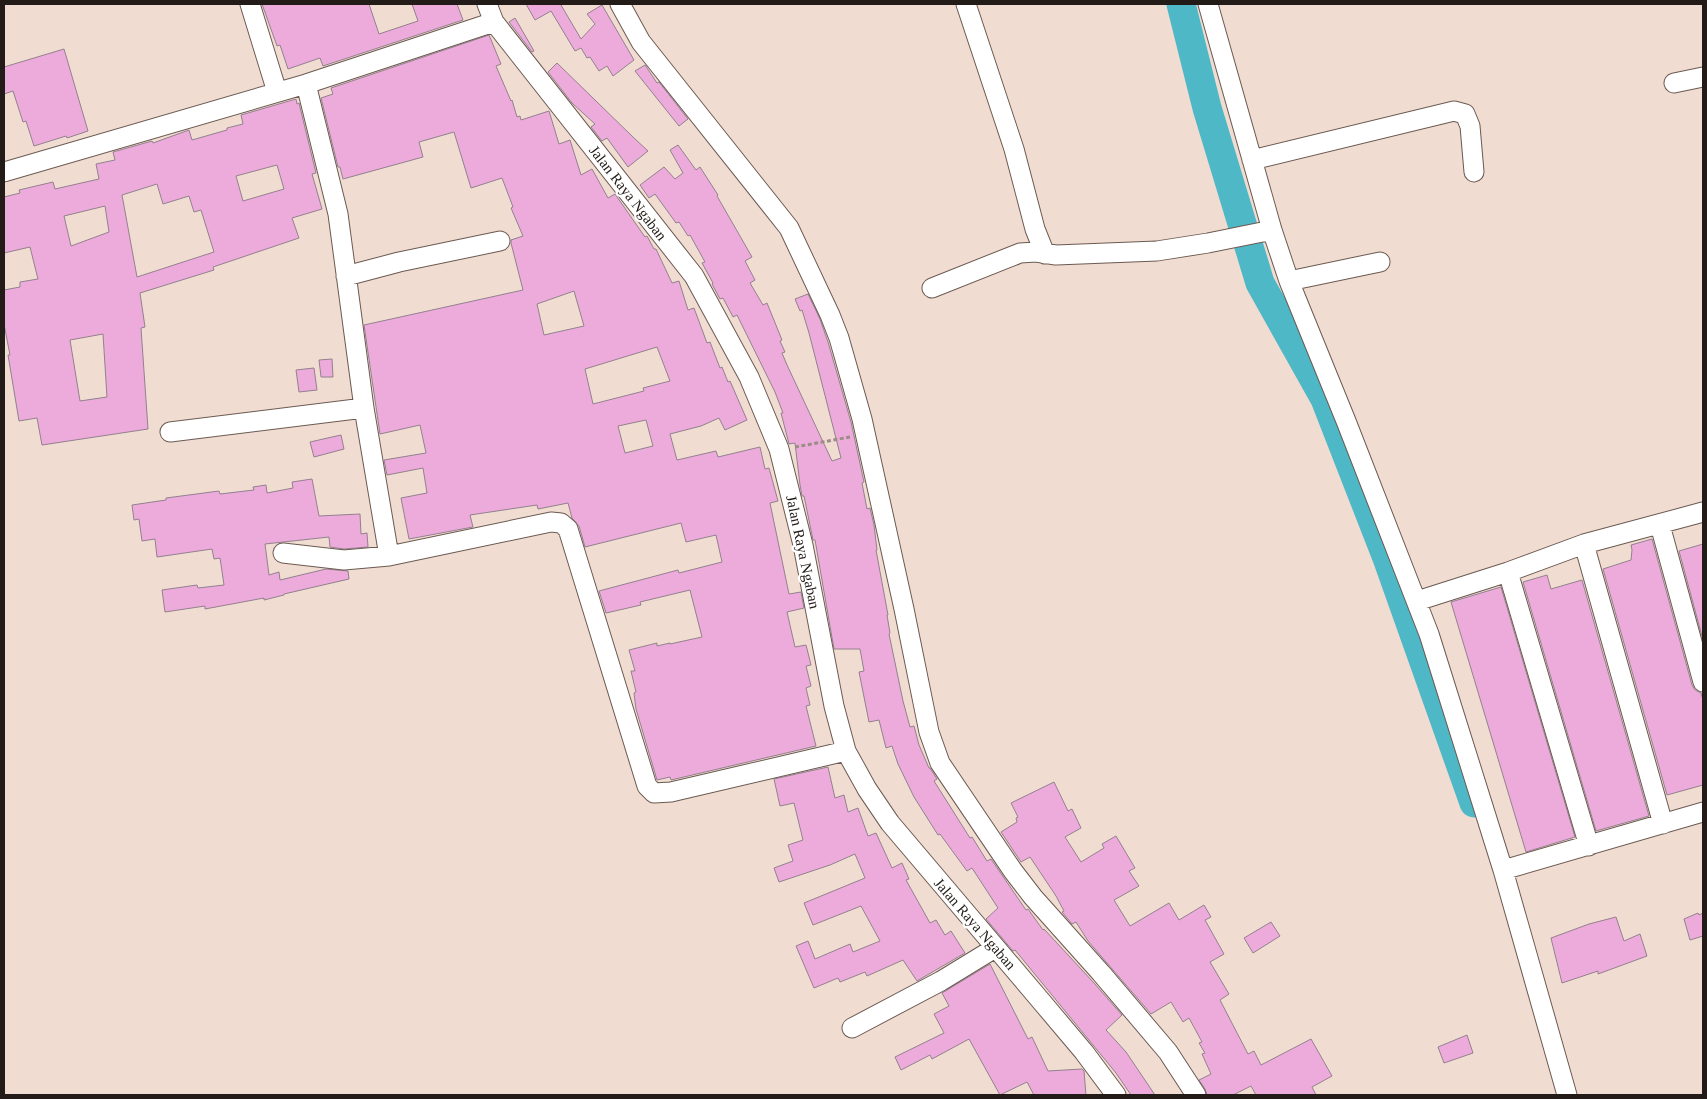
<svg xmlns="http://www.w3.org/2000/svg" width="1707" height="1099" viewBox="0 0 1707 1099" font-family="Georgia,serif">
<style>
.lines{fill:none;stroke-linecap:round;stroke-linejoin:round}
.river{stroke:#4eb8c7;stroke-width:29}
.building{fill:#edabdc;stroke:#92818d;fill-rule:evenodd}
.minor-casing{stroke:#6b5a51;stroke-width:21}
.path{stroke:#9c8d86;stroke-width:3;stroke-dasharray:4 2.5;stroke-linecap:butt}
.minor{stroke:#fff;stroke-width:19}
.labels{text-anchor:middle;stroke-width:4.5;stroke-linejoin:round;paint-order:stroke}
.street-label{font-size:15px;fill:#221b18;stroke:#fff}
</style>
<rect width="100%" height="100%" fill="#f1dcd2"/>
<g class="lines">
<path class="river" d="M1181 4 1207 108 1260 283 1325 399 1387 558 1474 803"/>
</g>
<path class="building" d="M262 4H369L379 34 418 21 412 4H457L463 20 323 66 320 58 288 69 280 45 277 46Z
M526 4H563L561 5 581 39 595 24 587 14 602 5 634 60 613 76 607 66 599 71 590 57 587 58 581 48 575 51 551 11 535 20Z
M515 18 534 51 532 52 509 22Z
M489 35 501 64 496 66 511 101 512 100 517 117 520 116 521 120 549 111 559 144 570 140 581 175 592 169 608 198 615 194 645 237 647 236 654 249H656L672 283 679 281 688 310 694 308 707 343 710 342 720 368 722 367 728 382 730 381 747 420 725 430 719 418 701 426 670 434 677 460 716 451 718 457 760 447 765 469 769 468 778 501 770 503 789 594 801 592 804 608 787 612 795 647 806 645 811 665 806 666 811 686 806 688 810 705 806 706 816 746 671 780 670 777 657 780 636 709 634 693 636 692 631 671H635L629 650 657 643V646L670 643V644L702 637 690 590 640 602 641 605 606 613 599 591 678 570 679 573 722 562 716 535 686 542 681 523 585 547 579 526 572 518 568 503 538 509 537 505 470 515 473 527 409 539 401 498 427 493 423 468 387 475 384 460 426 453 420 425 380 434 364 325 523 290 511 243V240L523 236 511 208 513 207 502 178 471 188 454 132 419 142 423 157 343 179 340 167H338L321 98 333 94 331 88ZM574 291 584 326 544 335 537 304ZM657 347 670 381 643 388 644 391 593 404 585 369ZM646 420 653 446 625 453 618 426Z
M64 49 88 131 67 138 66 136 34 146 26 121 23 122 13 91 4 94V67Z
M557 63 634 138 648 151 628 167 607 138 602 141 591 127 595 124 572 103 548 72Z
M645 65 657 83 659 82 688 119 679 126 635 71Z
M296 99 297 104 299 103 316 173 312 174 322 209 292 218 299 238 213 267 214 270 140 293 145 327 141 328 148 429 42 445 37 418 19 421 8 355H10L4 324V290L20 287V282L38 279 30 247 4 253V197L20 193 19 190 53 182 55 189 99 179 96 164 115 160 113 152 152 141 153 143 189 130 192 140 227 130V128L243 124 241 115ZM277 165 284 189 243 201 236 176ZM157 184 163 204 189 196 194 212 201 210 214 252 137 277 122 195ZM105 206 109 232 71 246 64 216ZM103 334 107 397 80 401 70 340Z
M678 145 696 170 700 167 718 195 717 196 752 257 745 261 755 280 750 283 763 305 767 303 782 340 780 341 785 352 782 353 787 365 832 461 841 458 809 333 802 310 800 311 795 299 808 294 820 319 828 342 851 422 864 482 862 483 867 509 870 508 874 525 877 550H876L888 615H887L890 633 889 634 903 701 910 727 914 726 919 745 929 768H930L937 779 934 781 970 838 972 837 987 861 991 859 1026 910 1028 909 1043 930 1044 929 1094 983 1122 1015 1106 1030 1126 1052 1155 1095H1131L1116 1073 1015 950 1013 951 986 919 998 908 972 868 967 871 940 834 938 835 914 797 898 764 892 746 886 748 879 720 869 722 859 672 864 671 860 649H834L815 540H813L804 496H802L800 485 795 443 789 444 781 413H783L775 392 737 315 733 317 723 298 720 299 712 284 713 283 702 263 705 262 690 235 688 236 679 222 676 223 655 194 649 198 640 185 664 167 675 179 683 173 670 150Z
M332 359 333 377H321L319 360Z
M314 368 317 390 299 392 296 370Z
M341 435 344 449 314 457 310 442Z
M312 479 319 516 360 514 361 534 367 533 368 547 344 549 330 547 329 537 265 544 269 575 279 572 280 580 326 569 348 571 349 579 284 594V595L264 600V598L205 609V606L165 612 162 590 197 585 198 588 224 585 220 558 214 559 212 549 157 557 155 539 142 541 139 519 134 520 132 505 166 500V498L219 491 220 494 254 490 253 487 266 485 267 493 293 488 292 482Z
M1652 539 1692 685 1695 690 1701 693 1703 700V785L1667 795 1603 569 1631 560 1632 550 1631 545Z
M1703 544V640L1679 551Z
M1547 575 1551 589 1582 580 1649 816 1596 831 1523 582Z
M1501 587 1575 837 1526 852 1451 602Z
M828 767 835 798 844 795 848 812 858 808 868 836 876 833 892 868 902 863 909 879 906 880 930 923 936 920 945 935 951 931 965 953 917 981 903 960 867 976 865 972 840 982 838 978 814 988 796 946 808 941 815 959 850 944 853 952 880 941 861 906 813 925 804 903 865 878 855 854 830 865 779 882 774 868 793 861 788 845 803 840 794 803 780 806 774 779Z
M1054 782 1068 811 1072 809 1081 828 1065 837 1081 862 1104 848 1102 844 1116 836 1135 868 1129 871 1139 886 1114 900 1130 926 1169 903 1179 920 1204 905 1211 917 1205 920 1224 954 1210 962 1229 994 1220 1000 1248 1054 1254 1051 1261 1065 1311 1039 1332 1076 1312 1087 1316 1095H1256L1251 1086 1233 1095H1207L1205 1089 1199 1080 1211 1074 1202 1054 1205 1053 1199 1043 1202 1042 1189 1018 1183 1022 1171 1002 1151 1014 1088 941 1076 922 1072 924 1062 912 1064 911 1056 896 1030 857 1021 862 1001 832 1017 822 1016 818 1018 817 1011 803Z
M1698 913 1699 915 1703 913V936L1690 940 1684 919Z
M1616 917 1624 941 1640 934 1647 956 1598 974V971L1562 983 1551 938 1589 924Z
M1271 922 1280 936 1253 953 1244 938Z
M990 964 1028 1039 1032 1037 1048 1071 1082 1069 1084 1071 1086 1095H1034L1027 1082 1000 1095 969 1039 932 1059 930 1055 901 1070 895 1057 944 1033 934 1014 949 1006 942 993Z
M1467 1035 1473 1053 1444 1063 1438 1047Z"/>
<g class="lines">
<defs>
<path id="minor" d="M250 4 277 92
M487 4 494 22 694 276 749 377 779 449 803 545 834 706 846 751 867 789 890 823 1041 1001 1084 1052 1116 1095
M620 4 641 42 789 228 830 315 839 338 862 419 904 609 929 732 940 763 1013 871 1033 897 1101 973 1168 1052 1196 1095
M966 4 1014 149 1035 229 1045 254
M1208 4 1272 230 1289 281 1346 421 1429 634 1503 870 1567 1095
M1674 83 1703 77
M306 84 338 214 364 408 389 556
M1252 160 1454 111 1465 114 1470 126 1474 172
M4 172 306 84 494 22
M346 276 399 262 500 241
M1289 281 1380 262
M932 288 1020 253 1036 252 1056 255 1157 251 1208 243 1272 230
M170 432 364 408
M1660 525 1703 682
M1584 544 1663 824
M283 553 344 560 389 556 551 522 561 523 568 529 647 786 654 793 671 792 846 751
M1508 572 1589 846
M1417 601 1508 572 1584 544 1703 512
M1503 870 1703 812
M852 1028 941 981 995 948"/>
</defs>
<use href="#minor" class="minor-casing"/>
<path class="path" d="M795 447 850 437"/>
<use href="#minor" class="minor"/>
</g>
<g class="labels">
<g class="street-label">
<text transform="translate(628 193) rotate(52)" y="5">Jalan Raya Ngaban</text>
<text transform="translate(803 552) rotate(78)" y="5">Jalan Raya Ngaban</text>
<text transform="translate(975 924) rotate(49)" y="5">Jalan Raya Ngaban</text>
</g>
</g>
<rect width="1707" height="1099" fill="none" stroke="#221b18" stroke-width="10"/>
</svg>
